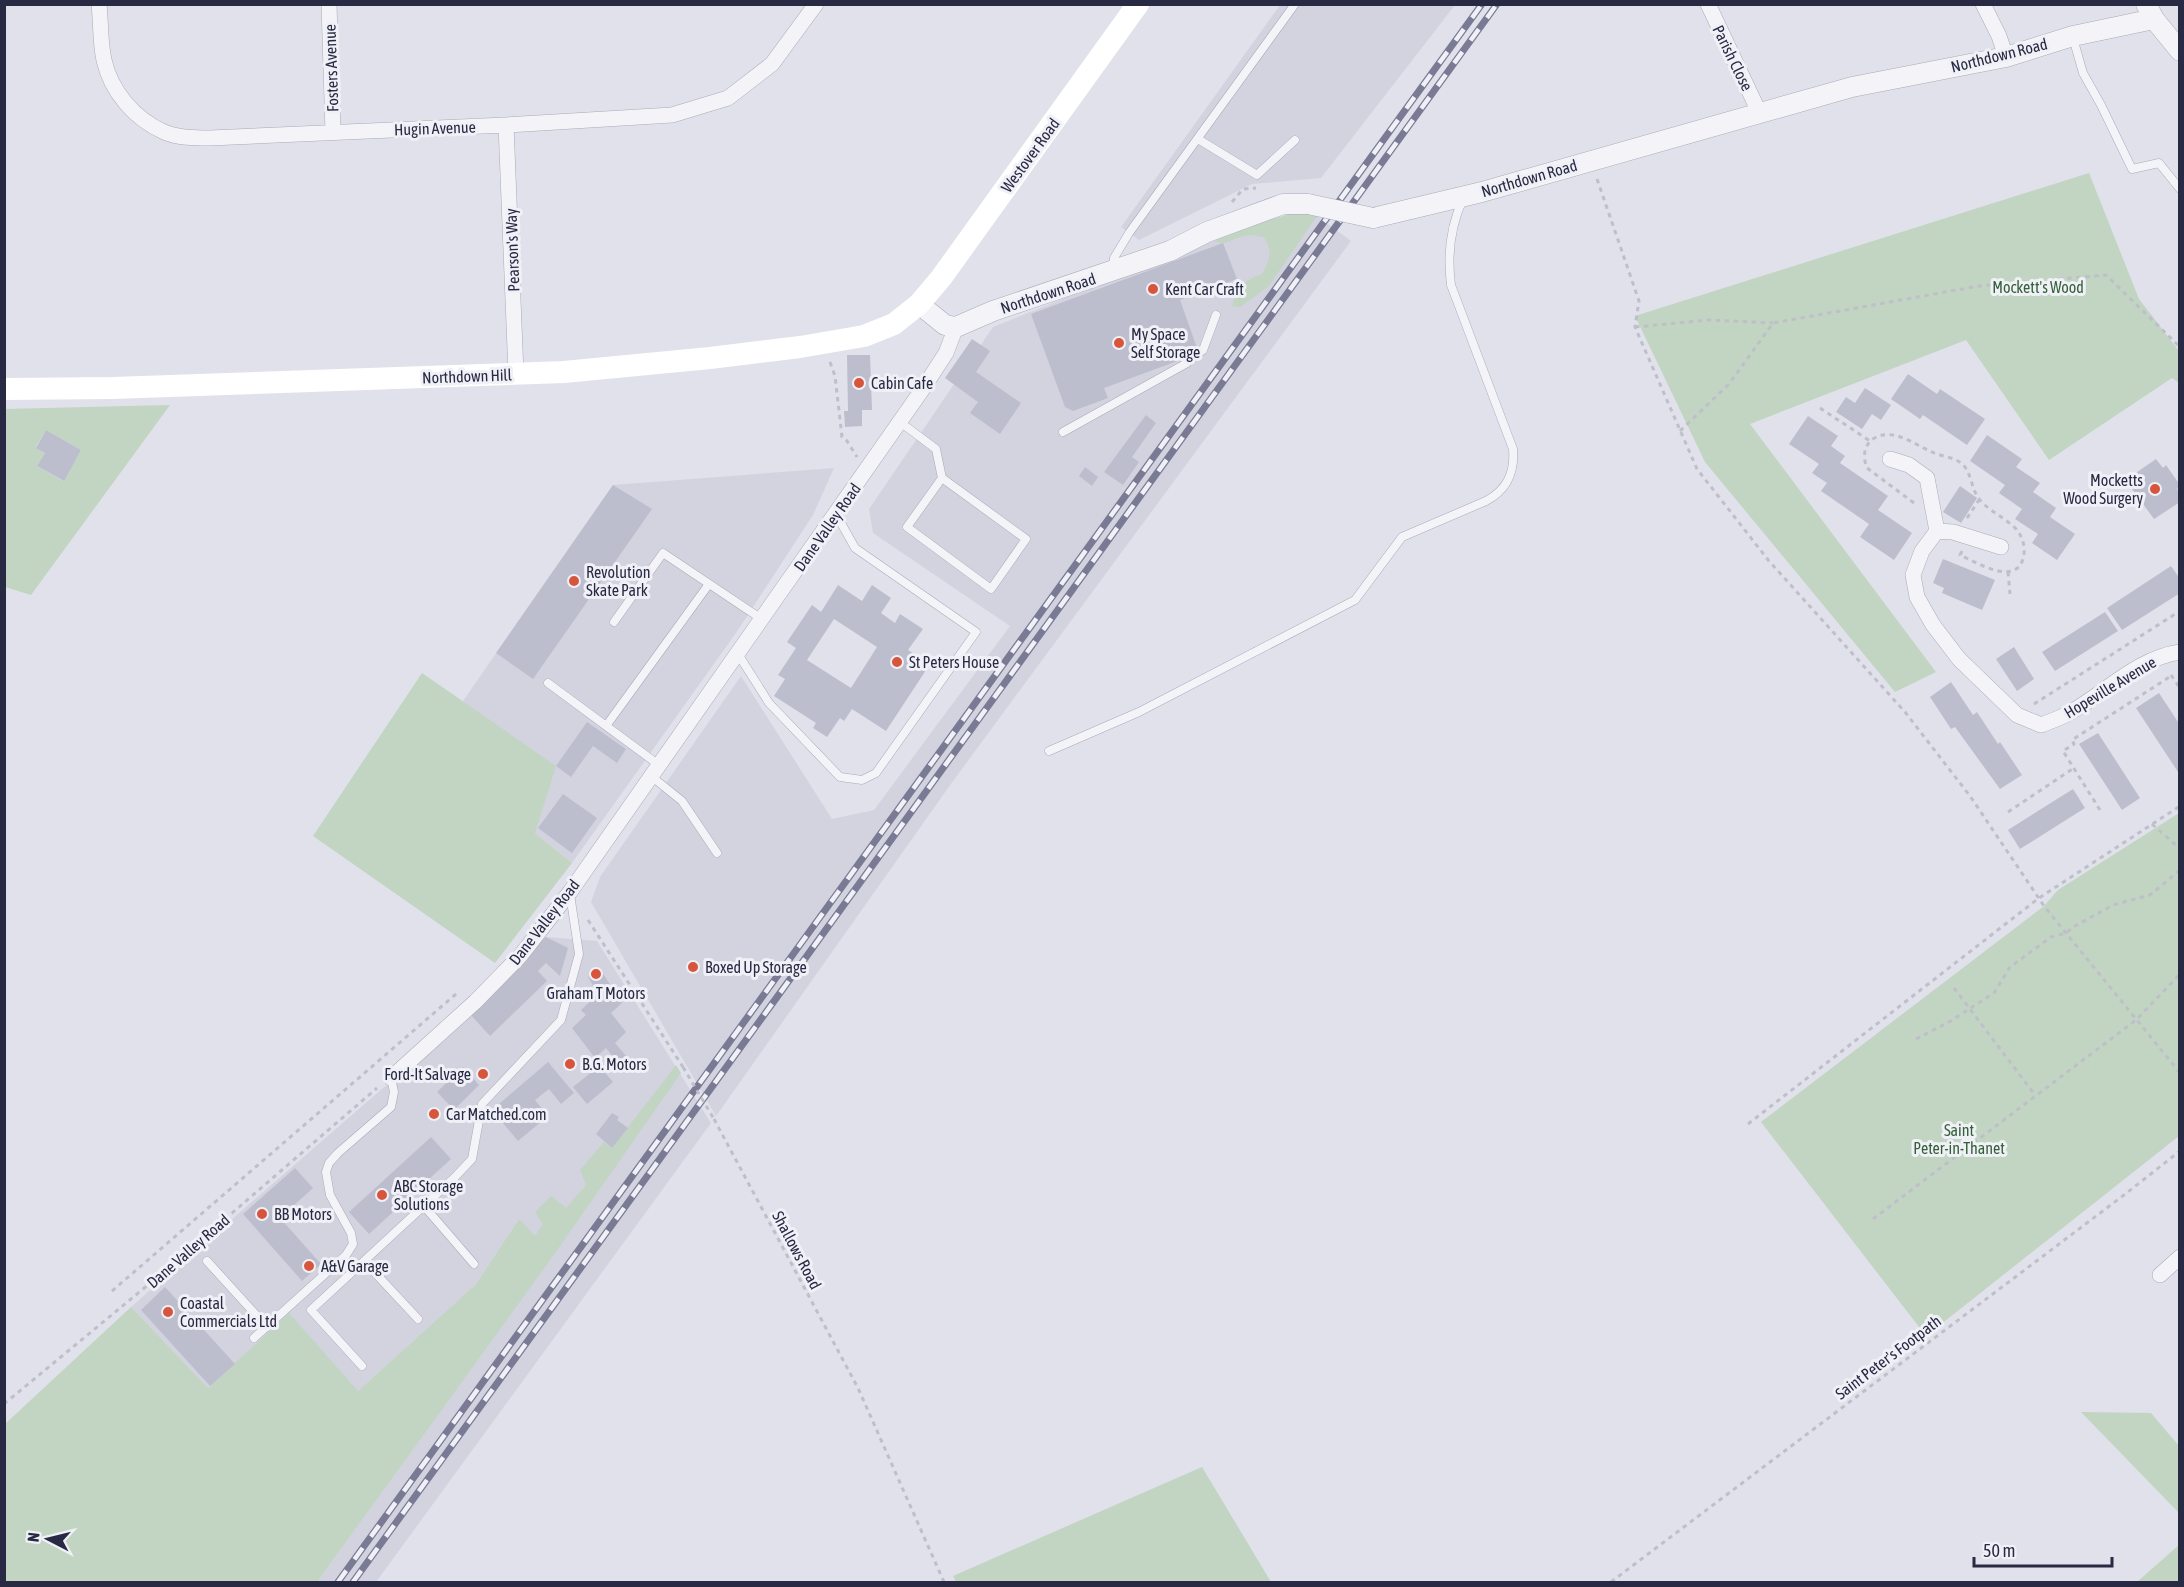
<svg xmlns="http://www.w3.org/2000/svg" width="2184" height="1587" viewBox="0 0 2184 1587" font-family="'Asap Condensed',sans-serif">
<style>
.built{fill:#d2d3df}
.green{fill:#c1d5c2;fill-rule:evenodd}
.building{fill:#bdbecd;fill-rule:evenodd}
.lines{fill:none;stroke-linecap:round;stroke-linejoin:round}
.service-casing{stroke:#a9aab8;stroke-width:9}
.minor-casing{stroke:#a9aab8;stroke-width:16}
.tertiary-casing{stroke:#a9aab8;stroke-width:21}
.path{stroke:#bfbfc9;stroke-width:3;stroke-dasharray:4.5 4.5;stroke-linecap:butt}
.service{stroke:#f4f4f8;stroke-width:8}
.minor{stroke:#f4f4f8;stroke-width:15}
.tertiary{stroke:#f4f4f8;stroke-width:20}
.secondary{stroke:#fff;stroke-width:22}
.rail-casing{stroke:#797b95;stroke-width:7}
.rail{stroke:#f0f1f7;stroke-width:4.5;stroke-dasharray:14;stroke-linecap:butt}
.tertiary-bridge-casing{stroke:#a9aab8;stroke-width:21;stroke-linecap:butt}
.path-bridge{stroke:#bfbfc9;stroke-width:3;stroke-dasharray:4.5 4.5;stroke-linecap:butt}
.tertiary-bridge{stroke:#f4f4f8;stroke-width:20}
.poi-dot{fill:#d7553d;stroke:#f0f1f7;stroke-width:2}
.labels{text-anchor:middle;stroke-width:6;stroke-linejoin:round;paint-order:stroke}
.street-label{font-size:16px;fill:#282943;stroke:#f0f1f7}
.park-label{font-size:16px;fill:#346039;stroke:#f0f1f7}
.poi-label{font-size:16px;fill:#282943;stroke:#f0f1f7;text-anchor:start}
</style>
<rect width="100%" height="100%" fill="#e0e1ea"/>
<path class="built" d="M1280 5H1455L1321 178 1252 184 1139 240 1121 227Z
M1317 216 1351 241 953 781 716 1116 591 902 600 877 741 676 832 819 874 810 1010 626 873 533 869 509 993 327 1224 234Z
M834 468 813 515 738 630 572 863 535 833 463 701 613 485Z
M546 937 597 941 711 1123 376 1582H317L552 1256 519 1219 476 1284 358 1391 208 1388 131 1307 383 1088 413 1068Z"/>
<path class="green" d="M2089 173 2139 299 2179 351V383L2172 378 2049 460 1966 340 1750 424 1936 672 1895 692 1705 462 1635 316Z
M1294 213 1317 216 1269 286 1240 307 1232 306C1238 287 1243 281 1262 274 1270 259 1273 252 1264 237 1258 236 1251 235 1245 236 1233 237 1223 249 1213 239L1221 233Z
M170 405 31 595 5 587 4 494 6 490 4 489 5 409ZM46 430 81 450 63 481 37 466 45 453 36 447Z
M422 673 556 766 535 833 572 863 495 963 313 836Z
M2179 813V1136L1926 1336 1761 1122 2044 906 2058 890Z
M676 1065 681 1073 553 1256 317 1582H5V1424L131 1307 208 1388 289 1313 358 1391 476 1284 519 1219 535 1236 543 1224 535 1212 551 1196 566 1208 586 1185 580 1170 604 1142 612 1148Z
M2081 1412 2151 1413 2179 1446V1513Z
M1202 1467 1271 1582H956L953 1576Z
M2179 1545V1582H2137Z"/>
<path class="building" d="M1223 243 1237 279 1180 300 1197 348 1183 359 1104 388 1108 398 1073 411 1065 407 1031 314Z
M972 339 990 351 976 372 1021 403 1000 434 970 413 978 402 945 378Z
M847 355H870L872 410H862V426L845 427 844 411H848Z
M1908 374 1937 394 1940 389 1985 419 1967 445 1923 415 1920 419 1891 399Z
M1865 388 1891 405 1881 420 1872 414 1862 429 1836 412 1846 397 1855 403Z
M1146 415 1156 423 1132 457 1139 462 1123 485 1104 472Z
M1808 416 1838 436 1831 446 1845 456 1840 463 1888 496 1878 510 1912 533 1894 560 1860 537 1869 524 1821 491 1827 483 1812 473 1819 464 1789 444Z
M46 430 81 450 64 481 37 466 45 453 36 448Z
M1987 435 2022 459 2016 467 2040 483 2033 492 2056 508 2050 517 2075 534 2057 560 2032 543 2038 534 2015 519 2022 509 1999 493 2005 485 1970 461Z
M2156 459 2163 468 2166 465 2180 485 2177 489 2180 493V502L2154 519 2132 489 2133 488 2127 479Z
M1085 467 1098 477 1092 486 1079 476Z
M613 485 652 509 533 679 496 653Z
M1960 486 1977 498 1961 523 1943 512Z
M1943 559 1995 580 1982 610 1942 593 1944 588 1933 583Z
M2171 566 2180 579V593L2122 630 2107 608Z
M838 585 862 601 872 585 891 598 881 613 895 623 900 614 923 629 908 650 930 664 886 731 852 709 844 721 840 718 827 737 813 728 816 723 774 696 785 679 778 675 796 648 787 642 812 605 821 612ZM834 619 877 647 851 688 807 660Z
M2105 612 2118 631 2055 671 2042 652Z
M2014 647 2034 679 2017 691 1996 659Z
M1951 682 1973 715 1977 712 1998 744 2000 742 2022 775 2000 789 1955 727 1951 729 1930 697Z
M2159 693 2180 725V775L2136 708Z
M587 722 626 749 617 763 593 746 571 777 556 766Z
M2098 733 2140 798 2122 810 2079 744Z
M2073 789 2085 808 2020 849 2008 830Z
M563 794 597 818 572 853 538 828Z
M546 937 568 948 560 976 546 963 538 971 547 981 490 1036 470 1014Z
M600 969 622 1003 611 1013 626 1032 615 1043 627 1057 618 1063 606 1048 595 1058 572 1028 586 1015 581 1010 598 994 588 977Z
M548 1062 574 1093 561 1104 549 1089 535 1100 548 1116 518 1141 492 1110Z
M599 1066 613 1082 587 1104 573 1087Z
M463 1067 479 1085 454 1110 437 1092Z
M612 1113 619 1117 617 1120 628 1128 612 1148 596 1134Z
M431 1137 451 1159 369 1234 349 1212Z
M295 1168 313 1188 280 1218 321 1264 302 1281 243 1214Z
M165 1287 235 1364 210 1386 141 1310Z"/>
<g class="lines">
<defs>
<path id="service" d="M2073 38 2083 73 2101 105 2132 169 2159 163 2180 189
M1198 139 1257 175 1295 140
M1113 269 1114 258 1129 233 1295 4
M900 422 936 449 942 478
M1063 432 1187 363 1203 350 1216 315
M942 478 1026 539 991 589 907 527Z
M614 622 663 553 763 620
M738 654 769 703 840 777 862 780 876 773 976 632 855 548 836 514
M548 683 659 765
M606 726 709 584
M1049 751 1139 712 1355 600 1402 537 1486 501C1507 490 1515 473 1513 449L1451 285C1447 254 1450 227 1463 199
M651 776 682 801 717 853
M424 1206 474 1264
M207 1261 267 1327
M364 1261 418 1319
M254 1338 346 1255 353 1244 351 1233 330 1195 326 1172 329 1163 338 1153 391 1107 394 1092 391 1078
M362 1366 311 1310 455 1177 472 1159 482 1104 561 1020 579 954 570 894"/>
<path id="minor" d="M99 4C101 22 100 42 104 60 111 92 135 119 164 132 179 138 195 138 210 138L506 125 672 115 728 98 772 64 816 4
M329 4 333 132
M1708 4 1759 112
M1983 4 1999 36 2006 57
M506 125 516 374
M1890 459 1909 465 1927 478 1937 531 1922 551 1913 575 1917 597 1933 625 1959 659 2017 715 2041 725C2051 721 2061 718 2071 712 2106 692 2138 658 2180 652
M1937 531 1953 532 2001 547
M391 1078 475 1002 521 955 570 892 922 390 946 353 956 327
M2160 1275 2180 1257"/>
<path id="tertiary" d="M2146 4 2154 19 2180 51
M1373 218 1482 192 1852 87 2006 57 2073 36 2154 19
M919 304 945 325 956 327 993 311 1170 251 1207 232 1283 204H1308"/>
</defs>
<use href="#service" class="service-casing"/>
<use href="#minor" class="minor-casing"/>
<use href="#tertiary" class="tertiary-casing"/>
<path class="path" d="M1597 179 1639 301 1635 327 1697 469 1769 561 1905 712 1970 796 2044 906 2180 1073
M1232 202 1243 189 1256 188
M1635 327 1709 320 1773 323
M830 362 835 376 842 437 847 441 857 457
M1820 408 1870 441
M1680 431 1729 384 1773 323 1979 286 2106 275 2180 347
M1914 503 1867 468C1863 458 1863 446 1873 439 1892 426 1915 445 1932 452 1942 457 1958 457 1965 467 1972 477 1972 491 1980 500 1990 512 2006 518 2016 529 2022 536 2025 545 2024 554 2019 589 1978 563 1960 555L1962 551
M1967 518 1979 500
M2008 572 2010 594
M2171 675 2180 688
M2034 704 2180 611
M2100 810 2063 751 2074 744 2072 740 2171 676
M2008 812 2074 768
M2152 824 2180 849
M588 920 683 1067
M1954 988 2035 1095
M1916 1039 1949 1022 1994 993 2010 967 2051 937 2066 933 2075 926 2113 905 2150 895 2180 870
M714 1119 858 1388 944 1582
M1748 1124 2039 898 2180 806
M1873 1219 2136 1020 2180 974
M112 1291 456 994
M4 1404 166 1270 377 1088
M1611 1582 2124 1195 2180 1151"/>
<use href="#service" class="service"/>
<use href="#minor" class="minor"/>
<use href="#tertiary" class="tertiary"/>
<path class="secondary" d="M4 389 113 388 564 372 710 358 800 347 864 336 894 324 919 304 941 278 1138 4"/>
<defs>
<path id="rail" d="M338 1582 1482 4
M353 1582 1497 4"/>
</defs>
<use href="#rail" class="rail-casing"/>
<use href="#rail" class="rail"/>
<defs>
<path id="tertiary-bridge" d="M1308 204 1373 218"/>
</defs>
<use href="#tertiary-bridge" class="tertiary-bridge-casing"/>
<path class="path-bridge" d="M683 1067 714 1119"/>
<use href="#tertiary-bridge" class="tertiary-bridge"/>
</g>
<g class="poi-dot">
<circle cx="1153" cy="289" r="6"/>
<circle cx="1119" cy="343" r="6"/>
<circle cx="859" cy="383" r="6"/>
<circle cx="2155" cy="489" r="6"/>
<circle cx="574" cy="581" r="6"/>
<circle cx="897" cy="662" r="6"/>
<circle cx="693" cy="967" r="6"/>
<circle cx="596" cy="974" r="6"/>
<circle cx="570" cy="1064" r="6"/>
<circle cx="483" cy="1074" r="6"/>
<circle cx="434" cy="1114" r="6"/>
<circle cx="382" cy="1195" r="6"/>
<circle cx="262" cy="1214" r="6"/>
<circle cx="309" cy="1266" r="6"/>
<circle cx="168" cy="1312" r="6"/>
</g>
<g class="labels">
<g class="street-label">
<text transform="translate(1999 55) rotate(-14)" y="6">Northdown Road</text>
<text transform="translate(1733 58) rotate(64)" y="6">Parish Close</text>
<text transform="translate(331 68) rotate(-92)" y="6">Fosters Avenue</text>
<text transform="translate(435 128) rotate(-2)" y="6">Hugin Avenue</text>
<text transform="translate(1030 155) rotate(-54)" y="6">Westover Road</text>
<text transform="translate(1529 178) rotate(-16)" y="6">Northdown Road</text>
<text transform="translate(512 250) rotate(-92)" y="6">Pearson's Way</text>
<text transform="translate(1048 293) rotate(-18)" y="6">Northdown Road</text>
<text transform="translate(467 376) rotate(-2)" y="6">Northdown Hill</text>
<text transform="translate(827 527) rotate(-55)" y="6">Dane Valley Road</text>
<text transform="translate(2110 687) rotate(-31)" y="6">Hopeville Avenue</text>
<text transform="translate(544 922) rotate(-52)" y="6">Dane Valley Road</text>
<text transform="translate(797 1250) rotate(62)" y="6">Shallows Road</text>
<text transform="translate(188 1251) rotate(-41)" y="6">Dane Valley Road</text>
<text transform="translate(1888 1357) rotate(-37)" y="6">Saint Peter's Footpath</text>
</g>
<g class="park-label">
<text x="2038" y="293">Mockett's Wood</text>
<text x="1959" y="1136">Saint<tspan x="1959" dy="18">Peter-in-Thanet</tspan></text>
</g>
<g class="poi-label">
<text x="1165" y="295">Kent Car Craft</text>
<text x="1131" y="340">My Space<tspan x="1131" dy="18">Self Storage</tspan></text>
<text x="871" y="389">Cabin Cafe</text>
<text x="2143" y="486" text-anchor="end">Mocketts<tspan x="2143" dy="18">Wood Surgery</tspan></text>
<text x="586" y="578">Revolution<tspan x="586" dy="18">Skate Park</tspan></text>
<text x="909" y="668">St Peters House</text>
<text x="705" y="973">Boxed Up Storage</text>
<text x="596" y="999" text-anchor="middle">Graham T Motors</text>
<text x="582" y="1070">B.G. Motors</text>
<text x="471" y="1080" text-anchor="end">Ford-It Salvage</text>
<text x="446" y="1120">Car Matched.com</text>
<text x="394" y="1192">ABC Storage<tspan x="394" dy="18">Solutions</tspan></text>
<text x="274" y="1220">BB Motors</text>
<text x="321" y="1272">A&amp;V Garage</text>
<text x="180" y="1309">Coastal<tspan x="180" dy="18">Commercials Ltd</tspan></text>
</g>
</g>
<rect width="2184" height="1587" fill="none" stroke="#282943" stroke-width="12"/>
<g transform="translate(48 1539) rotate(277)" stroke="#f0f1f7" stroke-width="4.5" paint-order="stroke">
<path d="M0-4.5L10 22L0 15L-10 22Z" fill="#282943"/>
<text y="-9" font-size="16" font-weight="bold" text-anchor="middle" fill="#282943">N</text>
</g>
<path d="M1974 1557v9h138v-9" fill="none" stroke="#282943" stroke-width="3"/>
<text x="1983" y="1557" font-size="18" fill="#282943" stroke="#f0f1f7" stroke-width="4.5" paint-order="stroke">50 m</text>
</svg>
